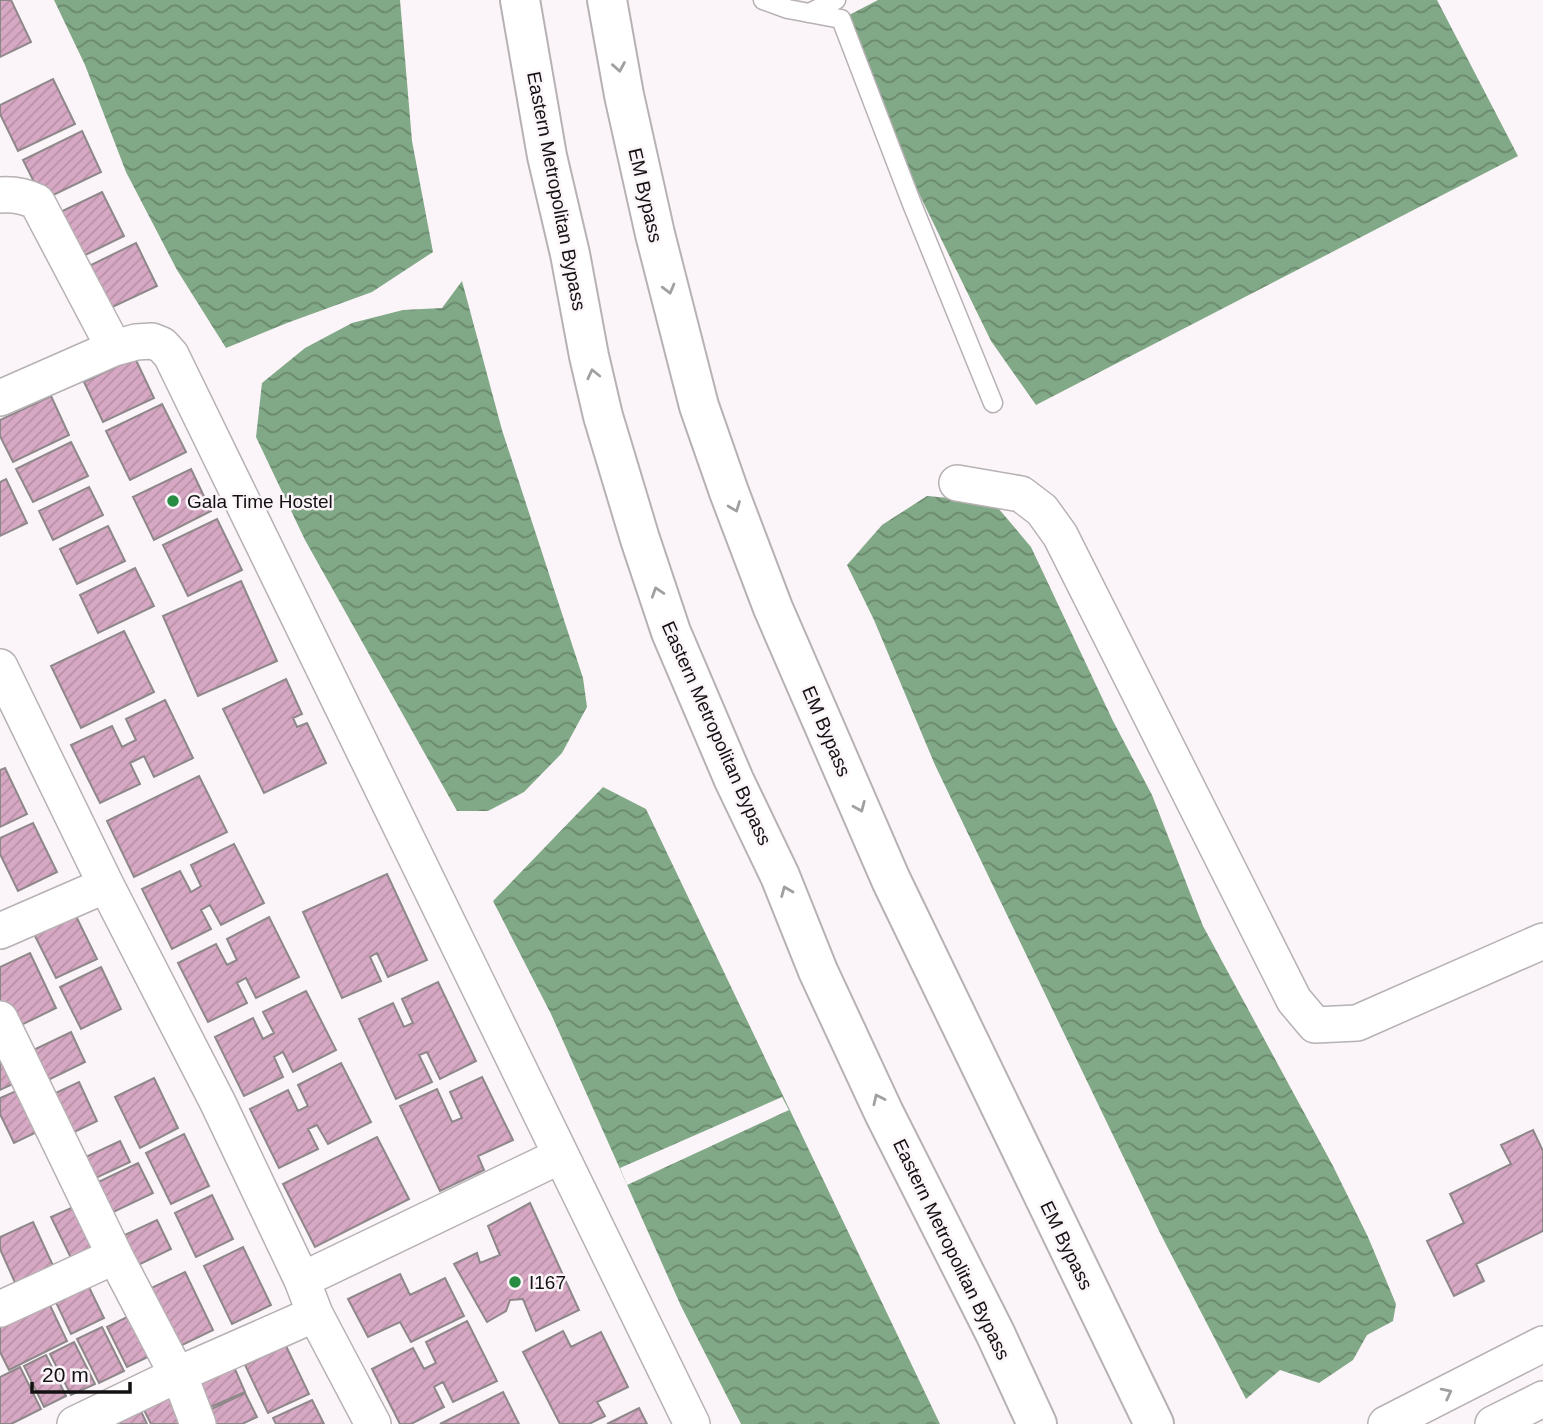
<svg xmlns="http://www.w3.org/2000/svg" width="1543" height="1424" viewBox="0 0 1543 1424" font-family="Helvetica,sans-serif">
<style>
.water{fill:url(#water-waves)}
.pier{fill:#fbf4f8}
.building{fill:url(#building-hatch);stroke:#8e888b;stroke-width:2}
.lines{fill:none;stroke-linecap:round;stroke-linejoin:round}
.service-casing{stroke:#b7b1b4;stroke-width:21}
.minor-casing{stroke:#b7b1b4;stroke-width:38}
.primary-casing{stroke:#b7b1b4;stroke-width:42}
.service{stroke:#fff;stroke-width:18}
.minor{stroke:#fff;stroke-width:35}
.primary{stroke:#fff;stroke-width:38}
.oneway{stroke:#a1a0a0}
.poi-dot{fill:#288d43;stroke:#fbf4f8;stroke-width:2.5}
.labels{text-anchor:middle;stroke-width:5;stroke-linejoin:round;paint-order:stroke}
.street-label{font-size:19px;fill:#131112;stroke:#fbf4f8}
.poi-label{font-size:19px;fill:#131112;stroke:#fbf4f8;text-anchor:start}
</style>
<defs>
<pattern id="water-waves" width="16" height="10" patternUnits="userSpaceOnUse" patternTransform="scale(1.75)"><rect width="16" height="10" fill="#82a987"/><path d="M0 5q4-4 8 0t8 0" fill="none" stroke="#69886d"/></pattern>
<pattern id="building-hatch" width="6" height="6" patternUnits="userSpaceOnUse" patternTransform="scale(1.75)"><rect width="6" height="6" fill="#d7a8c3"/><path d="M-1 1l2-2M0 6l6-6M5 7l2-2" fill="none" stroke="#b890a6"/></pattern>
</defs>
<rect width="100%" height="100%" fill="#fbf4f8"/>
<path class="water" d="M54 0H400L412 141 433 252 372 292 287 323 226 348 177 270 126 172 85 65Z
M878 0H1437L1518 156 1036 405 991 341 839 30 849 15Z
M462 281 502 430 583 678 587 707 562 753 524 792 488 811H457L305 540 256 437 262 383 305 348 352 323 403 310 442 308Z
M927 496 993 502 1031 547 1113 721 1152 795 1203 926 1333 1166 1368 1237 1396 1304 1393 1321 1367 1335 1353 1360 1319 1383 1280 1370 1246 1399 1159 1231 935 765 874 620 847 565 882 525Z
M603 787 646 809 940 1424H741L681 1306 551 1014 493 901Z"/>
<path class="pier" d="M782 1097 789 1110 627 1185 620 1168Z"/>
<path class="building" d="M0 0H11L31 42 0 57Z
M53 79 75 124 18 151 0 114V105Z
M82 131 101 172 43 200 23 160Z
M102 192 124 236 73 261 52 216Z
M136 243 157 286 104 311 83 269Z
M135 358 154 398 103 422 84 382Z
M51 396 69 435 13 462 0 436V420Z
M162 404 186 452 130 480 106 431Z
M71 442 88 476 33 502 16 469Z
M191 469 211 511 154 540 133 497Z
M6 479 27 523 0 536V482Z
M89 487 103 515 53 540 39 511Z
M217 519 242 570 188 596 163 545Z
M108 526 125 561 77 584 60 549Z
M135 568 154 606 98 633 80 595Z
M241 581 277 661 198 696 163 616Z
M124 631 154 692 81 728 51 666Z
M286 679 302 714 293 718 297 727 307 723 326 763 264 793 223 709Z
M165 700 193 758 154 777 144 756 130 763 140 784 100 803 71 745 112 726 122 747 136 740 126 719Z
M5 768 27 814 0 827V770Z
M199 776 227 832 134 877 107 821Z
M33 823 57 872 18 891 0 854V838Z
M234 844 264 903 221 925 210 905 201 910 211 929 172 949 142 889 180 871 191 892 201 886 191 865Z
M387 874 427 960 388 977 377 953 370 957 381 981 342 998 303 912Z
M72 908 97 959 56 978 31 928Z
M269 917 299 977 256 998 246 978 237 983 247 1003 208 1022 178 963 216 944 227 965 237 960 227 939Z
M30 953 56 1008 11 1030 0 1006V967Z
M101 967 121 1009 81 1029 60 987Z
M438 982 476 1061 440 1079 427 1052 419 1055 432 1082 396 1099 359 1019 393 1003 404 1027 413 1023 402 999Z
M306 991 336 1050 293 1072 283 1052 274 1057 283 1077 244 1096 215 1037 253 1018 263 1039 274 1033 263 1012Z
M71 1032 85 1062 38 1085 23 1055Z
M0 1047 17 1082 0 1090Z
M341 1063 371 1122 328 1144 317 1125 308 1129 318 1149 279 1168 250 1109 288 1090 298 1111 308 1106 298 1085Z
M482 1077 513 1140 478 1156 484 1170 440 1191 400 1106 437 1089 452 1122 462 1118 450 1092Z
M154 1078 178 1128 140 1148 115 1097Z
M79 1082 97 1121 64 1137 45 1098Z
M21 1089 41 1130 14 1143 0 1114V1098Z
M1533 1130 1543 1151V1231L1476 1264 1484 1281 1454 1296 1427 1241 1464 1223 1450 1194 1511 1164 1501 1145Z
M184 1134 209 1186 171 1204 146 1153Z
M377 1137 409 1199 315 1247 283 1184Z
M120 1141 130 1162 85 1183 75 1162Z
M138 1163 153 1193 103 1217 88 1187Z
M212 1195 233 1239 196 1257 175 1213Z
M530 1203 579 1310 536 1331 523 1299 510 1300 506 1311 487 1322 454 1264 477 1253 480 1263 500 1255 488 1226Z
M78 1205 98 1246 71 1258 51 1217Z
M157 1220 171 1249 128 1270 114 1240Z
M33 1222 55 1270 17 1287 0 1249V1237Z
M243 1247 271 1305 232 1324 204 1266Z
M185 1272 213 1330 172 1350 143 1292Z
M400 1274 410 1295 445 1278 464 1316 411 1342 400 1322 368 1337 348 1299Z
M84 1277 104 1318 71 1334 52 1294Z
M45 1295 67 1341 9 1370 0 1352V1317Z
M133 1314 154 1354 127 1367 107 1327Z
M467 1321 497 1381 453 1402 443 1382 434 1387 444 1407 411 1424H400L372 1369 413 1348 424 1369 436 1363 426 1342Z
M102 1327 124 1371 99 1383 77 1339Z
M563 1331 571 1347 601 1332 628 1387 597 1402 605 1416 589 1424H560L523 1352Z
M74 1342 95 1384 71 1395 50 1354Z
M286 1346 309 1394 268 1413 245 1365Z
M46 1355 66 1396 44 1407 24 1366Z
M20 1367 41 1409 11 1424H0V1377Z
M234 1367 245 1392 199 1412 188 1388Z
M168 1391 184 1424H151L141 1404Z
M503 1392 519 1424H440Z
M245 1393 257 1417 242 1424H204L199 1415Z
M312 1400 324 1424H276L273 1418Z
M139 1407 147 1424H116L114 1420Z
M639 1408 647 1424H607Z"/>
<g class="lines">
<defs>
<path id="service" d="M763 0 788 9 841 19 912 204 993 403
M809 13 836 0"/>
<path id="minor" d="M0 195C14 194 25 196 37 202L114 348
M0 398 114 348 136 342 152 341 162 345 171 355 692 1424
M957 483 1021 494 1042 510 1060 535 1294 1000 1315 1025 1357 1023 1543 941
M0 667 106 885 218 1103 302 1280 315 1314 373 1424
M0 931 106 885
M0 1019 115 1256 172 1365 179 1374 198 1424
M302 1280 560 1156
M0 1309 115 1256
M75 1424 179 1374 315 1314
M1386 1424 1543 1344
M1493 1424 1543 1399"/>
<path id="primary" d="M520 0 547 156 570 254 589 356 603 416 640 539 671 632 734 780 780 876 818 971 884 1113 995 1333 1037 1424
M607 0 624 95 655 234 699 406 729 492 773 608 891 880 1154 1424"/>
</defs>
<use href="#service" class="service-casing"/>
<use href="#minor" class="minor-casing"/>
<use href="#primary" class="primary-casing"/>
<use href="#service" class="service"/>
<use href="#minor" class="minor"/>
<use href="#primary" class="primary"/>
</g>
<defs><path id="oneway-chevron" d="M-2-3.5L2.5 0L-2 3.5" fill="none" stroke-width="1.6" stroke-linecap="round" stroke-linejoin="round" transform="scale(1.75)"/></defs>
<g class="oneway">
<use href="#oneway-chevron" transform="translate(619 67) rotate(80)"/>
<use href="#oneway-chevron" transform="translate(669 289) rotate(75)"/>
<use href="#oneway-chevron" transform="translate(593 374) rotate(-103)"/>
<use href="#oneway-chevron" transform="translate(735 507) rotate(69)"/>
<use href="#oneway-chevron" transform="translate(657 592) rotate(-108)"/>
<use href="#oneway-chevron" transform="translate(860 807) rotate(67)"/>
<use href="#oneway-chevron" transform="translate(786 891) rotate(-112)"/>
<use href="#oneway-chevron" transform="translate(878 1099) rotate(-115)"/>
<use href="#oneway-chevron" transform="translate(1447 1393) rotate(-27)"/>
</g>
<g class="poi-dot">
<circle cx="173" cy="501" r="7"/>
<circle cx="515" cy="1282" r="7"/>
</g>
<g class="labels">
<g class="street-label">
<text transform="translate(557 191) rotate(79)" y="7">Eastern Metropolitan Bypass</text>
<text transform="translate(646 195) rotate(77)" y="7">EM Bypass</text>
<text transform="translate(827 731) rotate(67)" y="7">EM Bypass</text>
<text transform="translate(717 733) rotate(66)" y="7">Eastern Metropolitan Bypass</text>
<text transform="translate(1067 1245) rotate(64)" y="7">EM Bypass</text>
<text transform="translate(952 1249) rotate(64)" y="7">Eastern Metropolitan Bypass</text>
</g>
<g class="poi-label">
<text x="187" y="508">Gala Time Hostel</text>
<text x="529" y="1289">I167</text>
</g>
</g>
<path d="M32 1382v10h98v-10" fill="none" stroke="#131112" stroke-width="3.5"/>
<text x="42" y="1382" font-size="21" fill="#131112" stroke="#fbf4f8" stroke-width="5" paint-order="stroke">20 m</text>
</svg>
